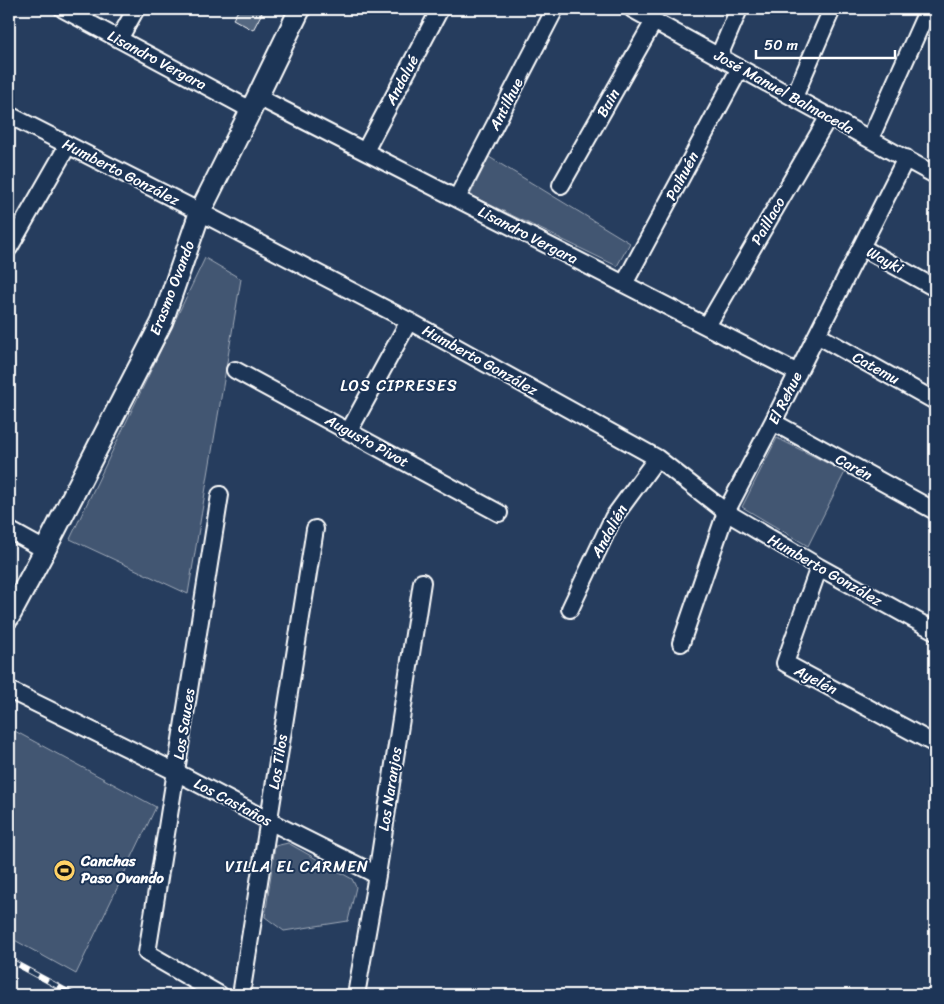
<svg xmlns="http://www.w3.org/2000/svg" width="944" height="1004" viewBox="0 0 944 1004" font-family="Sriracha,sans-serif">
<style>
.green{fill:#425672;stroke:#a0aab8}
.building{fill:#556781;stroke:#fff}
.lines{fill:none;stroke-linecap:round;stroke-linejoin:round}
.minor-casing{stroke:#fff;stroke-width:20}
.tertiary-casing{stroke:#fff;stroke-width:24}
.minor{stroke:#1d3557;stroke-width:16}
.tertiary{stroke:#1d3557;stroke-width:20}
.rail-casing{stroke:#fff;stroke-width:5.5}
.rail{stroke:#1d3557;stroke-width:4;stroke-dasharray:11;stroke-linecap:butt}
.labels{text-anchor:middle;stroke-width:4;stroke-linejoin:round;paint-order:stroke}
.street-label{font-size:15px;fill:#fff;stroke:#1d3557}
.poi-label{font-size:15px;font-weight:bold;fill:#fff;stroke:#1d3557;text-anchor:start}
.neighbourhood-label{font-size:16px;letter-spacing:1px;fill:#fff;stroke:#1d3557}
</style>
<rect width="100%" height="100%" fill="#263d5e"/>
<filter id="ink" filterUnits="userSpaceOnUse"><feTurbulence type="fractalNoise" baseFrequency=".02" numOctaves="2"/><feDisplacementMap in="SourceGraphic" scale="10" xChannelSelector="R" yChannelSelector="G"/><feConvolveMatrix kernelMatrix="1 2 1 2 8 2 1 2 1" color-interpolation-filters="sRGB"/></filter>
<g filter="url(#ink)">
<path class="green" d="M489 157 630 243 617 266 470 195Z
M205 258 241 279 188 594 70 539Z
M777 438 845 472 808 546 742 507Z
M11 729 156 807 76 974 9 937V732Z
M288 843 352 879 356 887 348 921 284 931 265 917 275 846Z"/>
<path class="building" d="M239 9H264L253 30 233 19Z"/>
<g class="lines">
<defs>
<path id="minor" d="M63 9 251 110
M632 9 935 175
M119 39 136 9
M719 56 739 9
M258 97 798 373
M794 97 832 9
M9 115 200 212 409 321 657 458 726 512 819 567 935 631
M870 139 928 9
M365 151 440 9
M561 185 654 21
M457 198 555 9
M861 247 935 288
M9 248 68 145
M624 284 740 68
M707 326 829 116
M817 335 935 401
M235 370 499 513
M773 422 935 511
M349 431 409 321
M9 530 45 550
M819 567 785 663 935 744
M570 609 613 518 657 458
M681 643 726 512 773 422 906 158
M9 690 176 772 269 821 377 875
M220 995 147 953 220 495
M241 995 315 529
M356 995 377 875 422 582"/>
<path id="tertiary" d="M9 617 45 550 162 322 200 212 251 110 300 9"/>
</defs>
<use href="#minor" class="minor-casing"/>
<use href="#tertiary" class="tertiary-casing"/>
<use href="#minor" class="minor"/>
<use href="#tertiary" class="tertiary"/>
<defs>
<path id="rail" d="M9 960 74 995"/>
</defs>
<use href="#rail" class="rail-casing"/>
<use href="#rail" class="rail"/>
</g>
</g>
<defs>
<symbol id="stadium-disc" viewBox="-11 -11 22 22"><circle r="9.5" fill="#ffd166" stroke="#1d3557"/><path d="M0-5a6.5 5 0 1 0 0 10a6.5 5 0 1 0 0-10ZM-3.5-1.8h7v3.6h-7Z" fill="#111"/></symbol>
</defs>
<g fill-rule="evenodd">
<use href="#stadium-disc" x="52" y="858" width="25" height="25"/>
</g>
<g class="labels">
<g class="street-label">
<text transform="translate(157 60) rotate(28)" y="5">Lisandro Vergara</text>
<text transform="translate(402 80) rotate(-62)" y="5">Andalué</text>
<text transform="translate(784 92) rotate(29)" y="5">José Manuel Balmaceda</text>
<text transform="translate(608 103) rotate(-60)" y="5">Buin</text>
<text transform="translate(506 104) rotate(-63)" y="5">Antilhue</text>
<text transform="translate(121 172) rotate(27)" y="5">Humberto González</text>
<text transform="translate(682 176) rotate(-62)" y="5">Paihuén</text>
<text transform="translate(768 221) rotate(-60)" y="5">Paillaco</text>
<text transform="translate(528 235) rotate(27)" y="5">Lisandro Vergara</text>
<text transform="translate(885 260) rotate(29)" y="5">Wayki</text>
<text transform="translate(172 288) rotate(-69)" y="5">Erasmo Ovando</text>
<text transform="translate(480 360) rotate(29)" y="5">Humberto González</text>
<text transform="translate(876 368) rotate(29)" y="5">Catemu</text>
<text transform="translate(785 398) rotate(-63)" y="5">El Rehue</text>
<text transform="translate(367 441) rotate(29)" y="5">Augusto Pivot</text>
<text transform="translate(854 467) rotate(29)" y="5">Carén</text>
<text transform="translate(609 531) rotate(-61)" y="5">Andalién</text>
<text transform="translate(825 570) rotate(30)" y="5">Humberto González</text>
<text transform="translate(816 680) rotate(28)" y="5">Ayelén</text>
<text transform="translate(184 724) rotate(-81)" y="5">Los Sauces</text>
<text transform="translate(278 762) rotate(-81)" y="5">Los Tilos</text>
<text transform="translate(390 789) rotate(-81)" y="5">Los Naranjos</text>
<text transform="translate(233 802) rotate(28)" y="5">Los Castaños</text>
</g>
<g class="poi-label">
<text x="81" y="866">Canchas<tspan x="81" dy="17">Paso Ovando</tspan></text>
</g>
<g class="neighbourhood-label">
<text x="399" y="391">LOS CIPRESES</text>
<text x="297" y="872">VILLA EL CARMEN</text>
</g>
</g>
<rect width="944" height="1004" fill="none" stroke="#1d3557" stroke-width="30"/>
<rect x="15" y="15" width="914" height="974" fill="none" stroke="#fff" stroke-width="2" filter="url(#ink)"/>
<path d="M756 50v8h139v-8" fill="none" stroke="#ffffff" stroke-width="2.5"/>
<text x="764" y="50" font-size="15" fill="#ffffff" stroke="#1d3557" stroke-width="4" paint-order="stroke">50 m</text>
</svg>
